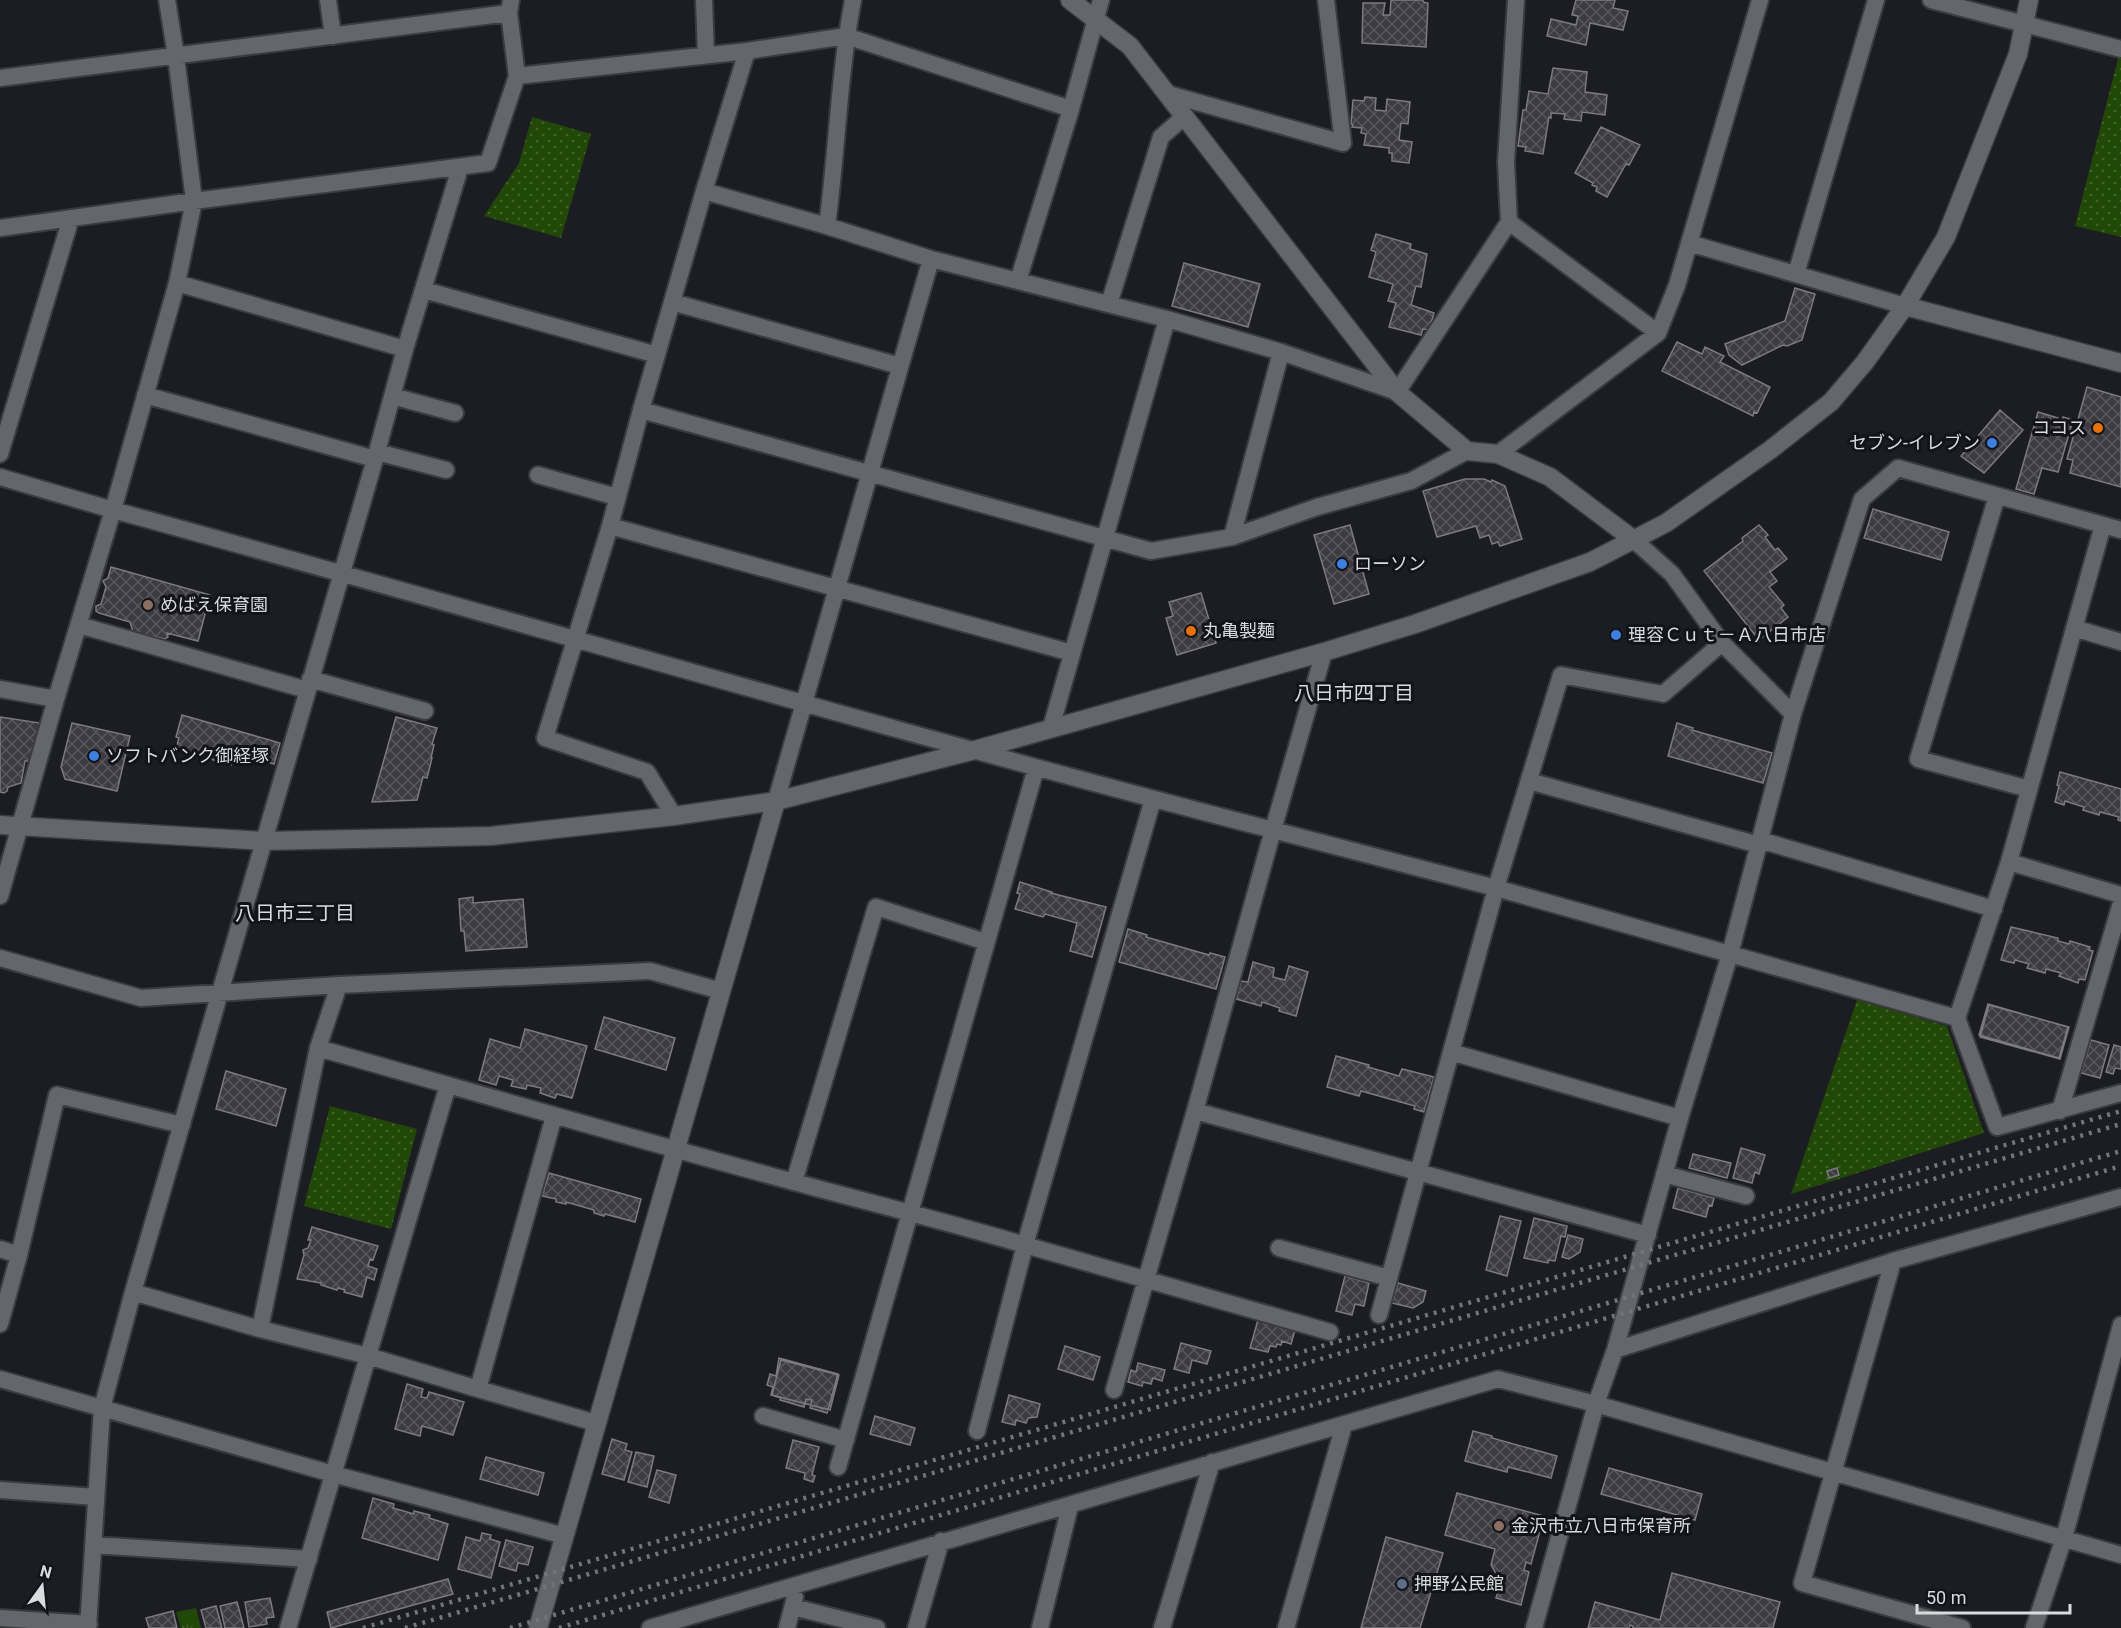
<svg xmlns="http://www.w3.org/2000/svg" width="2121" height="1628" viewBox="0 0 2121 1628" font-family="Roboto,'Noto Sans JP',sans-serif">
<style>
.grass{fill:url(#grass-tufts)}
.park{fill:url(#park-dots)}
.building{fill:url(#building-cross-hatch);stroke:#7b7a81;stroke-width:1.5}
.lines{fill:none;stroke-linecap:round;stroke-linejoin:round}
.minor-casing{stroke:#393b3e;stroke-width:20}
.tertiary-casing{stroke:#393b3e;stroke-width:21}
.minor{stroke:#64666c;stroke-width:16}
.tertiary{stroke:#64666c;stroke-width:18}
.rail{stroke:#747579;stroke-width:4.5;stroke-dasharray:3 6;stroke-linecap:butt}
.food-dot{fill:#e8710a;stroke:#131419;stroke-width:2}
.shop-dot{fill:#3f7fe0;stroke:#131419;stroke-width:2}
.education-dot{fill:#8d6e63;stroke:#131419;stroke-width:2}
.service-dot{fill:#5c6f8a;stroke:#131419;stroke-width:2}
.labels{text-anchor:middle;stroke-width:6;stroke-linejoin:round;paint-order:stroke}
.poi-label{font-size:18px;fill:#d9dbde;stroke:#131419;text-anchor:start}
.neighbourhood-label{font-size:20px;fill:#d9dbde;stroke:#131419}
</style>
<defs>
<pattern id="grass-tufts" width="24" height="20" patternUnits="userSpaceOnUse" patternTransform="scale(1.5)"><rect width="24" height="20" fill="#214807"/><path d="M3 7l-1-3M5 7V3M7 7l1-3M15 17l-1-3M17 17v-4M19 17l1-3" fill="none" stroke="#41622b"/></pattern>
<pattern id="park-dots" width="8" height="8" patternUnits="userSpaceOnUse" patternTransform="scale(1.5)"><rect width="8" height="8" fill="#214807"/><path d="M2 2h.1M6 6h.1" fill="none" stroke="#41622b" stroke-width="1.8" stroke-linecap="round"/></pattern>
<pattern id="building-cross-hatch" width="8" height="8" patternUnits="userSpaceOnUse" patternTransform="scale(1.5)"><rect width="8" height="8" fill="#3c3b41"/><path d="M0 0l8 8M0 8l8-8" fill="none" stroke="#58575c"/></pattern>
</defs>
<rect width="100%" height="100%" fill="#1c1d22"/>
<path class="grass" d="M196 1608 201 1628H181L176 1612Z"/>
<path class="park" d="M2119 55H2121V237L2075 226Z
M532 117 591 134 561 238 484 216 519 163Z
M1857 1000 1947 1026 1984 1133 1791 1194Z
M330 1106 417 1129 391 1229 304 1206Z"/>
<path class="building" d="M1391 0H1423V2L1428 3 1426 47 1362 43 1363 3H1385L1383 15H1390Z
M1576 0H1615L1613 8 1628 11 1623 30 1590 23 1586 45 1547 36 1551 19 1576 25 1578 16 1572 15Z
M1553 68 1587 72 1585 92 1607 95 1605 115 1582 112 1581 121 1564 119 1565 114 1551 113V118L1549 117 1543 154 1525 151 1526 147 1518 146 1523 110H1526L1529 91 1548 94Z
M1365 97 1376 98 1375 110 1386 111 1387 99 1410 102 1408 124 1401 123 1399 140 1412 142 1409 163 1392 161V153H1389V148L1364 145 1366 134 1361 133 1362 128 1352 127 1353 125 1351 124 1353 100 1364 101Z
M1601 127 1640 145 1629 165 1626 164 1607 197 1596 191 1597 187 1592 185 1593 183 1575 173Z
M1376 234 1411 244 1410 249 1427 254 1421 287 1416 286 1411 305 1434 313 1429 330 1423 329 1421 335 1389 327 1396 303 1388 301 1393 284 1369 277 1376 252 1371 250Z
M1184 263 1260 284 1248 327 1172 306Z
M1795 288 1815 294 1802 340 1787 346 1783 345 1742 365 1729 355 1725 344 1785 321Z
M1677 342 1702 354 1705 347 1724 356 1720 362 1770 387 1757 413 1754 412 1753 416 1662 371Z
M2087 387 2121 397V487L2070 473 2073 460 2067 459Z
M2000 410 2023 430 1984 473 1961 456Z
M2038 412 2058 418 2056 423 2061 424 2063 417 2073 420 2058 472 2042 468 2034 494 2016 489Z
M1465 479H1484L1491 482 1492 480 1505 486 1522 539 1500 546 1498 542 1492 544 1489 535 1480 538 1476 526 1437 537 1423 491Z
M1873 509 1949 532 1941 560 1864 538Z
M1350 525 1369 594 1334 604 1314 535Z
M1759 525 1768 535 1765 537 1775 550 1778 548 1787 559 1770 572 1777 581 1769 587 1784 605 1781 608 1788 617 1759 640 1704 571 1743 541 1742 538Z
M111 567 210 595 198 641 167 633 168 637 165 639 133 632 130 622 99 613 96 611V606L101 604 106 587 103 581 108 578Z
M1201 593 1216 643 1177 655 1166 618 1173 616 1169 602Z
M182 715 280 743 274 764 235 753 231 765 176 749 179 738 176 737Z
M0 717 40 723 29 761H25L21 783 8 787 7 791 4 793 0 792Z
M396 717 437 728 432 744 434 745 431 758H432L427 778 423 777 417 800 372 802Z
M72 723 130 736 117 791 65 779 61 767Z
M1677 723 1693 728 1692 730 1772 753 1763 783 1668 756Z
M2060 772 2121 789V821L2118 820 2119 817 2100 812 2099 815 2083 810 2084 807 2065 801 2064 805 2055 802 2059 786 2057 785Z
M1020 882 1052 892 1051 893 1106 907 1092 957 1070 951 1077 923 1045 914 1043 917 1015 909 1020 894 1017 893Z
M473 897V903L523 899 527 947 466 951 464 931H461L459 899Z
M2011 927 2058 938V941L2069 944 2070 941 2090 947 2089 950 2093 951 2085 980 2079 979 2078 983 2059 976 2061 973 2046 969 2045 973 2027 968 2029 964 2015 960 2014 963 2001 960Z
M1128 929 1147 935 1146 937 1209 955 1210 953 1225 957 1216 989 1119 962Z
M1253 962 1274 968 1273 977 1285 980 1289 966 1308 972 1296 1016 1279 1011 1280 1008 1262 1002 1261 1006 1236 999 1241 981 1248 982Z
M1988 1004 2068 1027 2059 1058 1979 1035Z
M1989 1005 2069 1027 2060 1059 1980 1037Z
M604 1017 675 1038 666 1070 595 1049Z
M525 1029 587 1046 572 1098 557 1094 555 1098 540 1093 541 1088 527 1085 526 1089 511 1086 513 1080 499 1076 496 1085 479 1080 490 1039 520 1048Z
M2091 1040 2109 1045 2100 1078 2081 1073Z
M2114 1045 2121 1047V1069L2115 1068 2113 1074 2106 1072Z
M1336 1056 1369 1065 1368 1067 1399 1076 1402 1069 1434 1077 1424 1112 1414 1109 1415 1106 1361 1091 1359 1096 1327 1087Z
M226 1071 286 1089 276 1126 216 1109Z
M1741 1148 1765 1155 1759 1174 1755 1172 1752 1183 1733 1178Z
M1693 1154 1731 1163 1727 1178 1689 1168Z
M1837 1168 1839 1175 1829 1178 1827 1171Z
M549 1173 641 1199 635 1222 605 1214 604 1216 594 1213V1210L566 1202V1204L556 1202V1199L542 1196Z
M1678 1188 1714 1198 1712 1206 1709 1205 1706 1217 1673 1208Z
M1500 1216 1521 1221 1507 1276 1486 1270Z
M1534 1218 1567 1226 1565 1237 1561 1236 1555 1261 1549 1260 1548 1263 1524 1258Z
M312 1227 378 1246 373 1260 370 1259 368 1266 377 1269 374 1280 367 1277 362 1297 344 1292 345 1290 338 1288 337 1290 321 1285V1283L297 1279 304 1255 303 1250 308 1248 311 1240H308Z
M1568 1235 1583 1239 1580 1252 1569 1259 1562 1257Z
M1345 1276 1369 1283 1364 1306 1355 1304 1352 1315 1336 1311Z
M1398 1283 1426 1291 1423 1302 1413 1308 1392 1303Z
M1258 1320 1295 1330 1291 1344 1282 1341 1281 1345 1277 1344 1276 1347 1270 1346 1268 1352 1250 1348Z
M1181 1343 1211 1351 1207 1364 1192 1360 1189 1373 1174 1369Z
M1065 1346 1100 1357 1093 1380 1058 1369Z
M779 1358 838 1374 827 1413 810 1408 812 1400 806 1399 804 1407 780 1400 781 1398 771 1395 773 1387 767 1385 770 1374 776 1376Z
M781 1360 839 1375 830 1410 772 1395Z
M1138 1363 1165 1370 1162 1381 1153 1378 1151 1384 1143 1382 1142 1386 1128 1382 1131 1370 1136 1372Z
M407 1384 423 1389 421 1397 427 1398 429 1392 464 1402 453 1435 422 1426 420 1436 395 1429Z
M1009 1395 1040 1404 1037 1417 1028 1418 1026 1423 1016 1420 1015 1425 1002 1422Z
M875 1416 915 1428 910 1445 870 1434Z
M1473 1431 1492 1436V1438L1557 1456 1551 1478 1508 1467 1507 1472 1465 1461Z
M612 1439 627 1444 625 1450 632 1452 624 1480 602 1474Z
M793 1440 819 1447 812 1475 815 1476 813 1482 804 1479 805 1473 786 1468Z
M636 1452 654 1456 647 1487 628 1482Z
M486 1457 544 1473 538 1495 480 1479Z
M1609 1468 1702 1494 1695 1520 1601 1494Z
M657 1470 676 1475 669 1503 649 1497Z
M1457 1493 1544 1516 1531 1564 1526 1562 1524 1570 1529 1572 1521 1605 1496 1598 1501 1582 1491 1565 1495 1549 1445 1535Z
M373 1498 394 1504 393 1508 414 1514V1511L430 1515 429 1518 448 1524 438 1560 362 1538Z
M482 1533 491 1535 490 1539 500 1542 491 1578 458 1569 466 1537 480 1541Z
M1386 1537 1443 1553 1420 1628H1361Z
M506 1540 533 1547 528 1565 518 1563 516 1571 499 1566Z
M1672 1573 1780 1602 1773 1628H1633V1626L1630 1625 1629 1628H1588L1595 1602 1660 1620Z
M448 1579 453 1594 331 1628 327 1612Z
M270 1598 274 1617 266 1618 267 1624 249 1627 245 1602Z
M237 1602 244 1628H225L220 1606Z
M216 1606 222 1628H206L201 1610Z
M173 1611 177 1628H149L146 1618Z"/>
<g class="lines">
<defs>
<path id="minor" d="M328 0 333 36
M511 0 509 13 517 76 747 51 704 191
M704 0 706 55
M1931 0 2121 49
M747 51 846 36 1071 109
M0 78 509 13
M1168 94 1343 143 1326 0
M1509 222 1506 162 1516 0
M827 226C837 151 839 74 853 0
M0 228 194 201 488 163 517 76
M1689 243 1905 306
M1796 274 1876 0
M1018 281 1071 109 1101 0
M177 283 405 349
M424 290 657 355
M672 302 900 366
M1109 304 1161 137 1185 116
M145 395 375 459
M392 396 455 413
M641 410 704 191 827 226 931 259 1167 319 1281 352 1397 392 1509 222 1658 333
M377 452 446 470
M0 454 71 218
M1498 454 1658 333 1677 285 1760 0
M538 475 617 497
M0 477 113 510C500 616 885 730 1273 830L1195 1111 1648 1235
M1997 496 1918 759 2029 789
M2103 525 2121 530
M610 526 1072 653
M1232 537 1281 352
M79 625 307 690
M2074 628 2121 642
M1324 652 1273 830 1496 888 1957 1018 1997 1127 2121 1093
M310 679 425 711
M0 689 56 699
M1793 714 1862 499 1898 468 2103 525 2009 862 2121 895
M1051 728 1167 319
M1529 781 1759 845
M776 801 931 259
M674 816 647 772 545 738 610 526 641 410 1151 551 1232 537 1317 507 1411 481 1467 451
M1760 840 1994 909
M0 896 56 699 113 510 177 283 194 201 176 56 167 0
M0 958 141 998 339 985 318 1048C477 1093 635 1139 794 1182 871 1203 948 1222 1025 1245L1153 799
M339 985 650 971 721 991
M1957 1018 2009 862
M318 1048 260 1329 133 1292 375 459 405 349 460 168
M1451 1052 1680 1118
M448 1085 368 1356 478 1389 554 1116
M2060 1111 2121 903
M1664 1174 1746 1196
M794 1182 876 907 986 942
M1279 1248 1389 1278
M0 1249 19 1255 0 1324
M19 1255 57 1095 182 1125
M1893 1261 1802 1583 1962 1628
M1379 1315 1496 888 1561 675 1663 694 1722 643
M260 1329 368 1356 288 1628
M1615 1350 1893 1261 2121 1197
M0 1379 333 1474 565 1536
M478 1389 596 1423
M1114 1390 1195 1111
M763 1416 846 1440
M977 1431 1025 1245 1330 1332
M838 1467 1036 768
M0 1490 96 1497
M93 1545 309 1559
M793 1607 877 1628
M0 1618 89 1624
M88 1628 102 1408 133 1292
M650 1628 1498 1379 1596 1404 2121 1555
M787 1628 795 1597
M916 1628 941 1541
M1040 1628 1070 1506
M1162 1628 1212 1462
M1286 1628 1344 1425
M1534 1628 1596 1404 1615 1350 1680 1118 1730 954 1793 714 1722 643 1672 574 1634 540
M2034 1628 2064 1538 2121 1325"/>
<path id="tertiary" d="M1070 0 1130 46 1397 392 1467 451 1498 454 1550 477 1634 540
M1905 306 2121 363
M0 825 264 841 491 836 674 816 776 801 975 750 1324 652 1415 624 1590 562 1666 523 1770 450 1831 402 1865 362 1905 306 1946 237 2018 54 2029 0
M538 1628 776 801"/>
</defs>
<use href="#minor" class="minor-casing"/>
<use href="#tertiary" class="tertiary-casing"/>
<use href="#minor" class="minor"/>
<use href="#tertiary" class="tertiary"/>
<path class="rail" d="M363 1628 2121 1111
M405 1628 2121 1124
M510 1628 2121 1151
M559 1628 2121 1166"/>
</g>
<g class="food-dot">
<circle cx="2098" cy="428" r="6"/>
<circle cx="1191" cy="631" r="6"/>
</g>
<g class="shop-dot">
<circle cx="1992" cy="443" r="6"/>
<circle cx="1342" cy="564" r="6"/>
<circle cx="1616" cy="635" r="6"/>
<circle cx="94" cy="756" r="6"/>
</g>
<g class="education-dot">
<circle cx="148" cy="605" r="6"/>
<circle cx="1499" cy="1526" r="6"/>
</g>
<circle class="service-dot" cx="1402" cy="1584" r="6"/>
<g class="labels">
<g class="poi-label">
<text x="2086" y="434" text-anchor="end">ココス</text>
<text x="1980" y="449" text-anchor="end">セブン-イレブン</text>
<text x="1354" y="570">ローソン</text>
<text x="160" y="611">めばえ保育園</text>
<text x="1203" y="637">丸亀製麺</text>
<text x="1628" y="641">理容Ｃｕｔ－Ａ八日市店</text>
<text x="106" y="762">ソフトバンク御経塚</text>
<text x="1511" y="1532">金沢市立八日市保育所</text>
<text x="1414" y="1590">押野公民館</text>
</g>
<g class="neighbourhood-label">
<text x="1354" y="700">八日市四丁目</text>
<text x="295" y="920">八日市三丁目</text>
</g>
</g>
<g transform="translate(42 1586) rotate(15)" stroke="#131419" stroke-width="4.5" paint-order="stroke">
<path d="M0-4.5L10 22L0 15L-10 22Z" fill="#d9dbde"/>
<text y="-9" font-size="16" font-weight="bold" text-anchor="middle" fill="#d9dbde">N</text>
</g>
<path d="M1917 1604v9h153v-9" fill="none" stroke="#d9dbde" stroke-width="3"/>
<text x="1926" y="1604" font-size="18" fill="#d9dbde" stroke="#131419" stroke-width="4.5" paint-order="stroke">50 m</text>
</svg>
